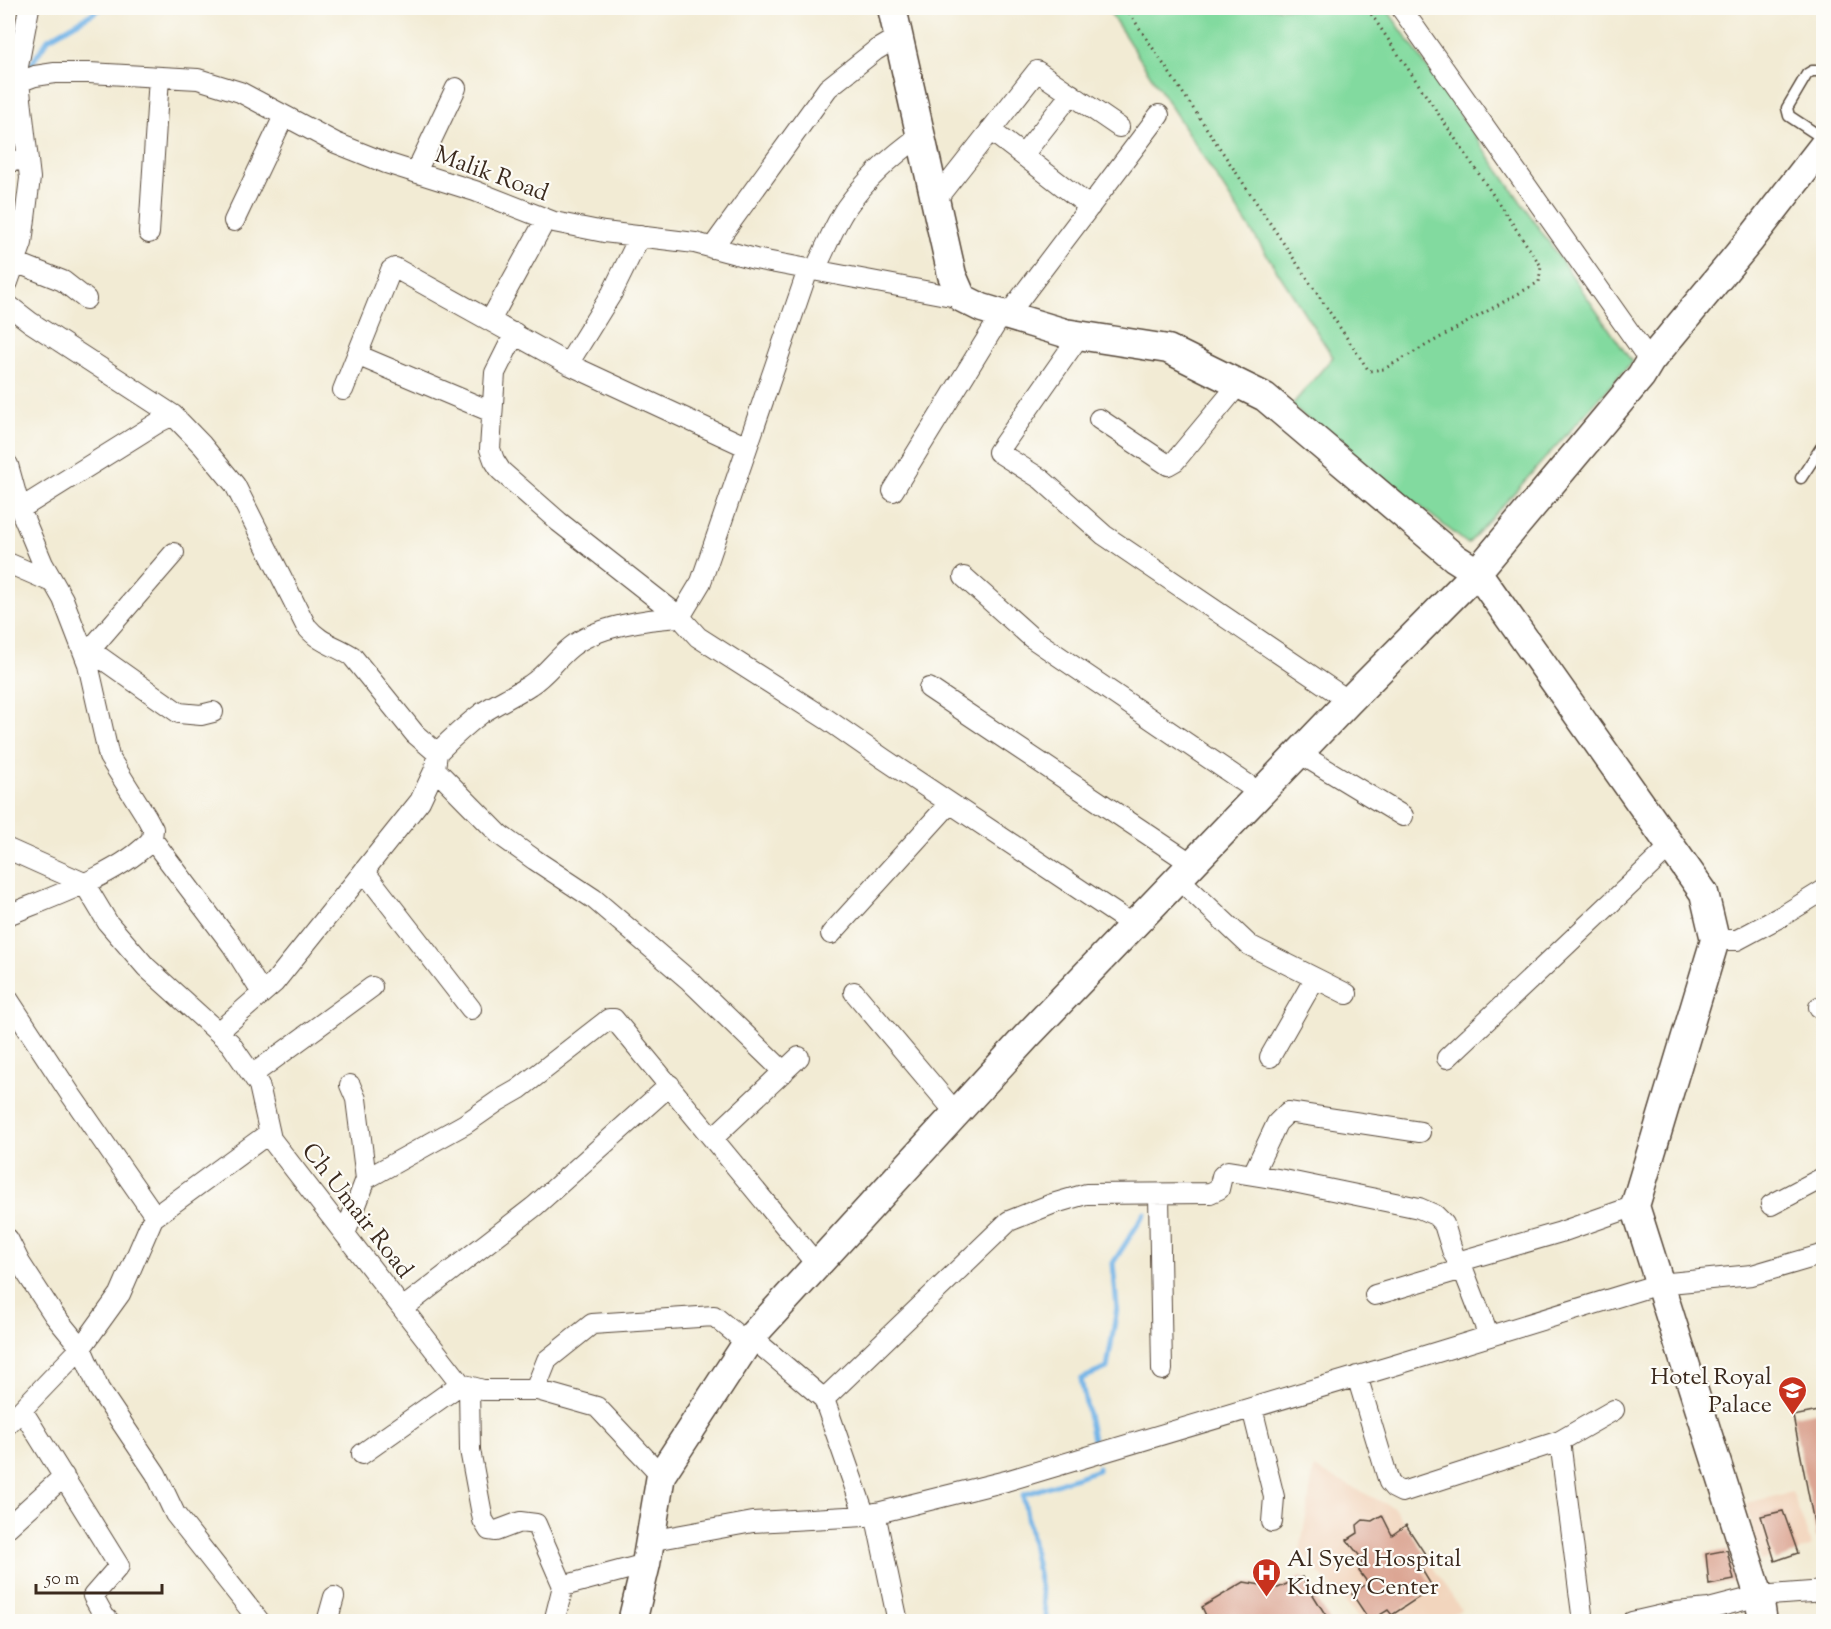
<svg xmlns="http://www.w3.org/2000/svg" width="1831" height="1629" viewBox="0 0 1831 1629" font-family="'Sorts Mill Goudy',serif">
<style>
.built{fill:#f2d5bd}
.green{fill:#82da9f;stroke:#5e825e;stroke-width:1.5}
.lines{fill:none;stroke-linecap:round;stroke-linejoin:round}
.stream{stroke:#72b4e7;stroke-width:5}
.building{fill:#dba593}
.lane-casing{stroke:#564739;stroke-width:13}
.street-casing{stroke:#564739;stroke-width:22}
.secondary-casing{stroke:#564739;stroke-width:31}
.path{stroke:#564739;stroke-width:3;stroke-dasharray:1.5 4.5;stroke-linecap:butt}
.lane{stroke:#fff;stroke-width:10}
.street{stroke:#fff;stroke-width:20}
.secondary{stroke:#fff;stroke-width:28}
.labels{text-anchor:middle;stroke-width:4.5;stroke-linejoin:round;paint-order:stroke}
.street-label{font-size:24px;fill:#3b2a1e;stroke:#fdfcf7}
.poi-label{font-size:24px;fill:#3b2a1e;stroke:#fdfcf7;text-anchor:end}
</style>
<rect width="100%" height="100%" fill="#fdfcf7"/>
<filter id="ink" filterUnits="userSpaceOnUse"><feTurbulence type="fractalNoise" baseFrequency=".0167" numOctaves="2"/><feDisplacementMap in="SourceGraphic" scale="12" xChannelSelector="R" yChannelSelector="G"/><feConvolveMatrix kernelMatrix="1 2 1 2 8 2 1 2 1" color-interpolation-filters="sRGB"/></filter>
<filter id="wash" filterUnits="userSpaceOnUse"><feTurbulence type="fractalNoise" baseFrequency=".008" numOctaves="4" result="noise"/><feDisplacementMap in="SourceGraphic" scale="24" xChannelSelector="R" yChannelSelector="G"/><feGaussianBlur stdDeviation="1.35" result="paint"/><feColorMatrix in="noise" values="0 0 0 0 0 0 0 0 0 0 0 0 0 0 0 0 0 1.4 0 .05"/><feComposite in="paint" operator="in"/></filter>
<g filter="url(#wash)">
<rect width="100%" height="100%" fill="#f2ebd4"/>
<path class="built" d="M1314 1468 1394 1508 1461 1610 1437 1621H1362L1300 1552Z
M1792 1492 1812 1546 1775 1561 1773 1557 1760 1561 1747 1503Z"/>
<path class="green" d="M1107 8H1386L1632 362 1468 544 1291 406 1333 357Z"/>
<g class="lines">
<path class="stream" d="M28 69 48 39 102 8
M8 105 12 95
M1093 1440 1081 1379 1107 1368 1117 1308 1113 1263 1145 1213
M1047 1622 1023 1495 1098 1470V1468"/>
</g>
<g id="blocks">
<path class="building" d="M1824 1410V1538H1817L1793 1416Z
M1783 1511 1798 1553 1775 1561 1761 1516Z
M1382 1515 1392 1535 1406 1525 1425 1554 1416 1560 1433 1588 1392 1615 1388 1610 1370 1621 1352 1594 1368 1583 1359 1571 1362 1559 1347 1540 1358 1533 1357 1525 1363 1520 1372 1521Z
M1727 1550 1734 1580 1709 1585 1706 1554Z
M1302 1577 1330 1622H1209L1202 1607 1244 1582 1278 1588Z"/>
</g>
</g>
<g filter="url(#ink)">
<use href="#blocks" fill-opacity="0" stroke="#564739" stroke-width="1.5"/>
<g class="lines">
<defs>
<path id="lane" d="M1824 71H1812L1807 74 1787 108 1789 116 1824 139
M1801 478 1824 443"/>
<path id="street" d="M1401 8 1650 361
M8 65 19 82 30 178 22 243 8 282
M16 77 29 8
M19 82 35 76 55 73H89L198 79 240 92 336 143 386 163 475 191 554 222 604 232 695 243 755 259 962 298
M990 130 1090 207
M1023 155 1071 94
M8 161 28 160
M416 172 456 88
M934 202 1037 71 1119 127
M234 221 284 116
M149 233 159 77
M712 248 828 88 876 50 898 37
M15 262 63 281 86 299
M814 271C825 251 833 227 846 208 865 181 893 155 920 136
M8 305 30 322 173 415 202 445 235 485 306 626C321 644 333 644 352 656L415 734 437 753
M1007 316 1159 115
M491 319 546 219
M515 333 495 373 490 449 494 460 501 471 559 522 680 617 698 637 828 720 884 759 1133 925
M1080 335 998 452 1041 479 1104 535 1349 701
M357 355 492 412
M568 364 612 293 640 236
M343 390 391 270 395 268 568 364 747 447
M1099 419 1168 465 1175 461 1239 384
M8 465 20 509 43 564 63 599 88 664 109 757 146 816 153 829 152 839C123 873 49 898 8 915
M893 491 1002 314
M20 509 159 422 173 415
M8 563 54 583
M964 577 1032 638 1260 793
M680 617 701 582 808 270
M80 643 179 713 201 715 213 712
M90 650 174 553
M929 688 1192 864
M1299 753 1403 816
M435 769 500 835 535 860 594 899 690 981 784 1072
M152 839 232 945 262 993
M8 849 84 883 108 923 146 967 230 1043 259 1085 271 1139 461 1384 483 1390H537L597 1407 661 1475
M364 871 471 1009
M1178 878 1249 945 1347 994
M831 934 950 803
M1715 940H1737L1782 916 1824 890
M854 992 956 1113
M8 999 71 1095 155 1216
M1819 1007 1824 1005
M218 1032 274 983 420 801 435 769 437 753C451 739 466 725 482 713 497 703 515 695 530 685 546 675 556 659 571 647 597 626 647 619 680 617
M1270 1057 1315 978
M1447 1058 1671 846
M252 1075 372 987
M350 1085 356 1099 366 1179
M713 1138 799 1057
M1253 1174 1277 1123 1288 1112 1420 1132
M1159 1194 1162 1370
M1771 1205 1824 1177
M345 1234 366 1179 465 1124 498 1101 519 1089 609 1019H614L817 1265
M8 1239 20 1263 54 1315 81 1348 99 1389 156 1474 175 1514 260 1622
M1457 1262 1561 1232 1635 1206
M1375 1295 1463 1269
M403 1308 535 1206 670 1085
M751 1337 824 1399 865 1516
M1357 1376 1389 1482 1394 1488 1402 1492 1560 1441
M469 1387 470 1450 483 1520 489 1530 496 1531 520 1522 536 1524 563 1586 646 1564
M535 1390 547 1360 592 1324 714 1316 747 1343
M824 1399 1009 1221 1052 1204 1086 1194 1210 1193 1219 1189 1222 1176 1228 1171 1284 1180 1419 1208 1435 1215 1444 1224 1453 1253 1463 1269 1489 1336
M1252 1408 1274 1497 1272 1522
M22 1410 119 1566 93 1596 104 1616 110 1622
M8 1424 81 1348 120 1294 153 1218 269 1133
M362 1454 461 1384
M875 1513 898 1622
M8 1527 64 1476
M649 1541 753 1522 865 1516 1006 1481 1392 1366 1659 1284 1752 1275 1824 1254
M327 1622 334 1597
M554 1622 563 1586
M1583 1622 1560 1441 1614 1410
M1632 1622 1676 1612 1709 1609 1759 1596 1824 1591"/>
<path id="secondary" d="M892 8 952 275 962 298 982 308 1065 333 1168 349 1265 397 1455 558 1477 572 1704 893 1715 940 1635 1206 1759 1596 1763 1622
M632 1622 646 1564 661 1475 751 1337 1027 1036 1349 701 1477 572 1641 376 1650 361 1751 239 1824 145"/>
</defs>
<use href="#lane" class="lane-casing"/>
<use href="#street" class="street-casing"/>
<use href="#secondary" class="secondary-casing"/>
<path class="path" d="M1126 8 1369 371 1384 369 1539 282 1541 266 1367 8"/>
<use href="#lane" class="lane"/>
<use href="#street" class="street"/>
<use href="#secondary" class="secondary"/>
</g>
</g>
<defs>
<symbol id="school-pin" viewBox="-11 -11 22 30"><path d="M0 17L-7.5 6A9.5 9.5 0 1 1 7.5 6Z" fill="#c8321e" stroke="#fdfcf7"/><path d="M0-5L7-2L0 1L-7-2ZM-4 1L0 2.5L4 1V4Q0 6-4 4Z" fill="#fff"/></symbol>
<symbol id="hospital-pin" viewBox="-11 -11 22 30"><path d="M0 17L-7.5 6A9.5 9.5 0 1 1 7.5 6Z" fill="#c8321e" stroke="#fdfcf7"/><path d="M-5-5h3v3.5h4V-5h3V5h-3V1.5h-4V5h-3Z" fill="#fff"/></symbol>
</defs>
<g fill-rule="evenodd">
<use href="#school-pin" x="1776" y="1374" width="33" height="45"/>
<use href="#hospital-pin" x="1250" y="1556" width="33" height="45"/>
</g>
<g class="labels">
<g class="street-label">
<text transform="translate(492 173) rotate(20)" y="8">Malik Road</text>
<text transform="translate(358 1210) rotate(52)" y="8">Ch Umair Road</text>
</g>
<g class="poi-label">
<text x="1772" y="1384">Hotel Royal<tspan x="1772" dy="28">Palace</tspan></text>
<text x="1287" y="1566" text-anchor="start">Al Syed Hospital<tspan x="1287" dy="28">Kidney Center</tspan></text>
</g>
</g>
<rect width="1831" height="1629" fill="none" stroke="#fdfcf7" stroke-width="30"/>
<path d="M36 1584v9h126v-9" fill="none" stroke="#3b2a1e" stroke-width="3"/>
<text x="45" y="1584" font-size="18" fill="#3b2a1e" stroke="#fdfcf7" stroke-width="4.5" paint-order="stroke">50 m</text>
</svg>
